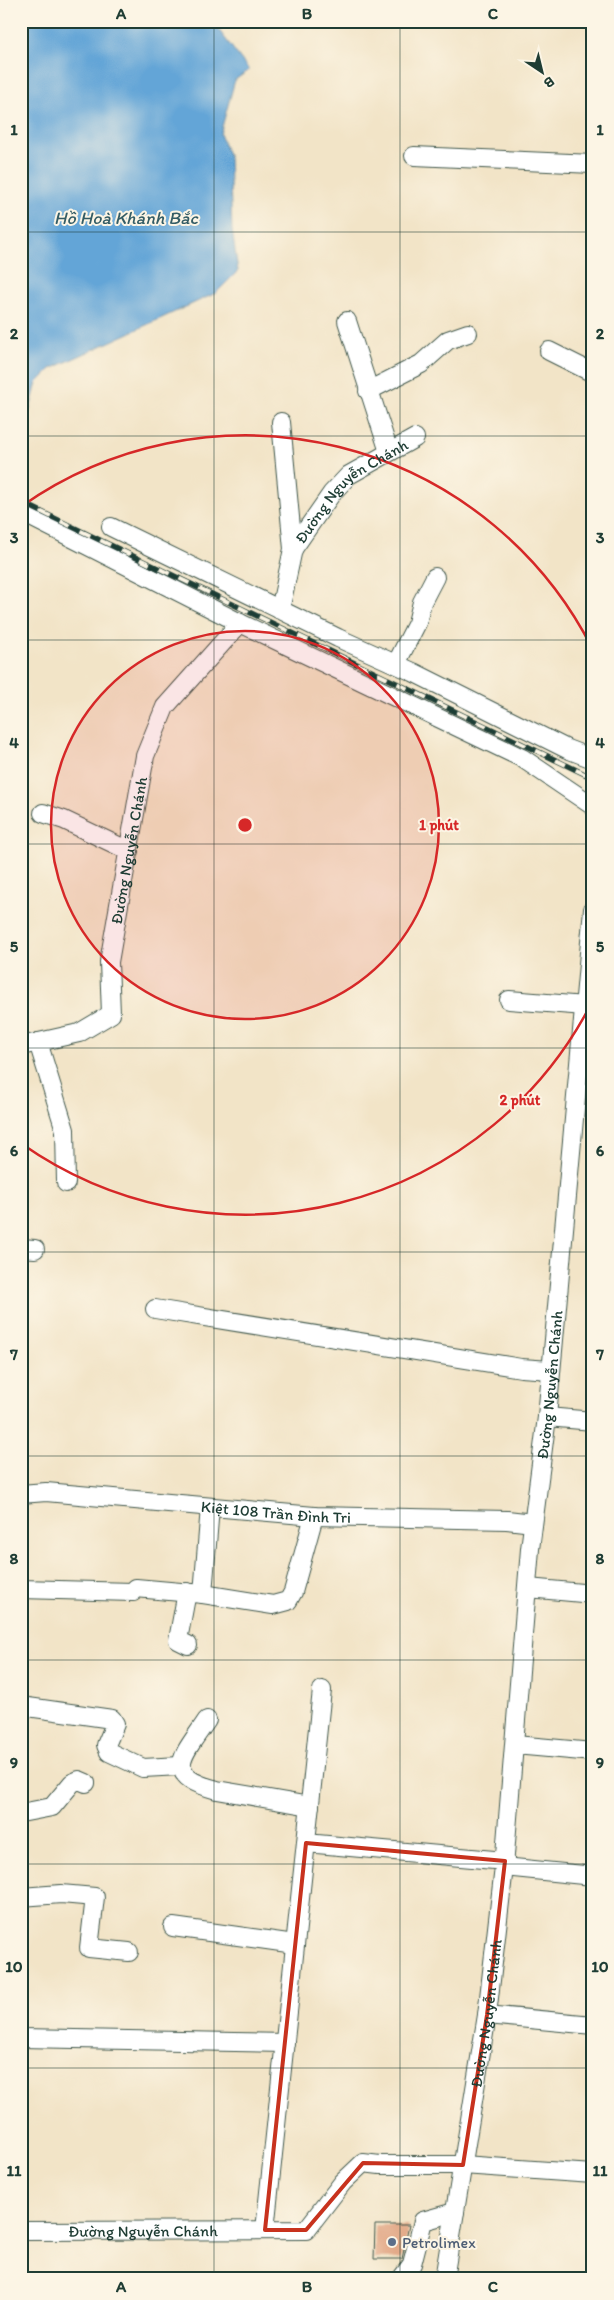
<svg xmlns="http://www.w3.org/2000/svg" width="614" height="2300" viewBox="0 0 614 2300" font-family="Itim,sans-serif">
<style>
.water{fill:#63a5d7;stroke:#417186}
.building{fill:#e3aa89}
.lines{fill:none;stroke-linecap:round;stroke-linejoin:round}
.minor-casing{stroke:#3f564a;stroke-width:20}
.minor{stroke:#fff;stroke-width:18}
.rail-casing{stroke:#1f3d34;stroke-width:5.5}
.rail{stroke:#fcf5e5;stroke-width:4;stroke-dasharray:11;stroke-linecap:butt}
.marked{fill:none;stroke:#c8321e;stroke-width:4;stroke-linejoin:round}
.grid{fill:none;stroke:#1f3d34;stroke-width:1;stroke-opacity:0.55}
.ring{fill:none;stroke:#d62828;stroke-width:2.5}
.service-dot{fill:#5c6f8a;stroke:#fcf5e5;stroke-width:2}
.labels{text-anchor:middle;stroke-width:4;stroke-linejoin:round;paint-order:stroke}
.street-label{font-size:16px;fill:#1f3d34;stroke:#fcf5e5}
.service-label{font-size:16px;fill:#4e5e75;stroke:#fcf5e5;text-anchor:start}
.water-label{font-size:18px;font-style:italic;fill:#335c65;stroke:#fcf5e5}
.centre{fill:#d62828;stroke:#fcf5e5;stroke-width:2.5}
.ring-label{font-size:15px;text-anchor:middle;font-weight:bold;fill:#d62828;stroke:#fcf5e5;stroke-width:4;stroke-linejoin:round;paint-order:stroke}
.neatline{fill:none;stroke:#1f3d34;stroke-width:2}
.grid-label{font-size:16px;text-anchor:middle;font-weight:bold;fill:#1f3d34}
</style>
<rect width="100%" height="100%" fill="#fcf5e5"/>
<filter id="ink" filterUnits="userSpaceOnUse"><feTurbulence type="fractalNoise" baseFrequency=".02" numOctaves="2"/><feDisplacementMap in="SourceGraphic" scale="10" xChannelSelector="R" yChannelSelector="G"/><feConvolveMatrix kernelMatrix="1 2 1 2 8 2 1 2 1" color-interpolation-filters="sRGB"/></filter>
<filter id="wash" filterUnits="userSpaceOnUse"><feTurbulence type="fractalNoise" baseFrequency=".0096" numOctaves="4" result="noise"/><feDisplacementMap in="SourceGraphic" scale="20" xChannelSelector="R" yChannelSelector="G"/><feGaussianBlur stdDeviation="1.12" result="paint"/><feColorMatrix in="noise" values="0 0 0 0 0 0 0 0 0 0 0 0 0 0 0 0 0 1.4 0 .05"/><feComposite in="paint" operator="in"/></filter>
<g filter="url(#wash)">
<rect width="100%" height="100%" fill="#f2e4c7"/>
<path class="water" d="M21 21H212L249 70 235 80 220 134 229 157 232 230 238 271 216 293 51 369 37 383 21 442Z"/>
<g id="blocks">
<path class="building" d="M375 2225H409L402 2259H374Z"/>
</g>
</g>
<g filter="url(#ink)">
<use href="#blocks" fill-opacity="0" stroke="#3f564a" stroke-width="1"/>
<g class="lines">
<defs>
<g id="minor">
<path d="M414 156 593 164"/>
<path d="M347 321 389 452"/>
<path d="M549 351 593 373"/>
<path d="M368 391 421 364 448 340 468 333"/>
<path d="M21 512 240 623 522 758 593 806"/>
<path d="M111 527 338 638 413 672 567 749 593 759"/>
<path id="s1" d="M293 549 332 493 349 475 415 438"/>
<path d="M280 610 293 549 281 422"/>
<path d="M396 664 417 623 422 602 435 577"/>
<path d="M43 813 64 820 129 851"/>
<path d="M509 1000 585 1006"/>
<path d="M38 1042 65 1130 66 1183"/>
<path id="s2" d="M21 1046 79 1033 111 1014 109 962 145 756 165 707 240 623"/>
<path d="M21 1248 35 1249"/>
<path d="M155 1309 521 1368 551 1370"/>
<path d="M547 1417 593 1421"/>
<path id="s3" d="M21 1494 46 1492 314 1516 507 1520 533 1523"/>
<path d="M528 1588 593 1594"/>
<path d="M21 1589 133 1592 136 1588 203 1594 210 1507"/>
<path d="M187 1592 178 1640 188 1645"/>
<path d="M203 1594 273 1605 288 1601 293 1592 314 1516"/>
<path d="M21 1706 112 1719 115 1724 106 1745 109 1752 143 1768 180 1766"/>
<path d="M207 1720C184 1755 160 1775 217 1790L310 1806"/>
<path d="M515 1745 593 1752"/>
<path d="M21 1813 52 1807 72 1783 79 1780 86 1783"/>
<path d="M306 1843 505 1861"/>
<path d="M504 1867 593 1876"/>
<path d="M21 1897 61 1894 95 1897 89 1948 129 1952"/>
<path d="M173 1927 295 1944"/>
<path d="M487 2015 593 2025"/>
<path d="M21 2038 285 2043"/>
<path d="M265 2230 322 1690"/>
<path id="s4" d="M21 2231 306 2230 343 2182 363 2163 380 2165H463L593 2174"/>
<path d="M401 2279 412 2264 423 2221 455 2212"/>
<path id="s5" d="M444 2279 487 2015 504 1867 530 1549 547 1417 593 909"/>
</g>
</defs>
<use href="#minor" class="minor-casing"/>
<use href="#minor" class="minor"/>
<defs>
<path id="rail" d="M21 502 593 778"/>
</defs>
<use href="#rail" class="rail-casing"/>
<use href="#rail" class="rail"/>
</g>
</g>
<path class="marked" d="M306 1843 505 1861 487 2015 463 2165 363 2163 306 2230H265Z"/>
<path class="grid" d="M214 21V2279M400 21V2279M21 232H593M21 436H593M21 640H593M21 844H593M21 1048H593M21 1252H593M21 1456H593M21 1660H593M21 1864H593M21 2068H593"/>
<circle cx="245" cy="825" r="194" fill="#d62828" fill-opacity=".12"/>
<g class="ring">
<circle cx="245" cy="825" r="194"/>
<path d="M592 1002A389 389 0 0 1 22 1144M22 506A389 389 0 0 1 592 648"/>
</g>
<circle class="service-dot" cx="392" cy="2242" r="5"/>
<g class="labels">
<g class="street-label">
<text dy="6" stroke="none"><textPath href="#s1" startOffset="84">Đường Nguyễn Chánh</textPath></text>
<text dy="6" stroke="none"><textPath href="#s2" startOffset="262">Đường Nguyễn Chánh</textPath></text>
<text dy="6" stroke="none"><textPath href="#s5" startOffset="901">Đường Nguyễn Chánh</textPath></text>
<text dy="6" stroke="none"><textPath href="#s3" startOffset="256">Kiệt 108 Trần Đình Tri</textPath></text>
<text dy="6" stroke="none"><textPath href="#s5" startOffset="269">Đường Nguyễn Chánh</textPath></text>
<text dy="6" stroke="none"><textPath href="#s4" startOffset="122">Đường Nguyễn Chánh</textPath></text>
</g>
<g class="service-label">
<text x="402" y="2248">Petrolimex</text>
</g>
<g class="water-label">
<text x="126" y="224">Hồ Hoà Khánh Bắc</text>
</g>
</g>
<circle cx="245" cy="825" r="8" class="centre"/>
<g class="ring-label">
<text x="439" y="830">1 phút</text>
<text x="520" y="1105">2 phút</text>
</g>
<rect width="614" height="2300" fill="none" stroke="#fcf5e5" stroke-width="55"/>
<g transform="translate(542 72) rotate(145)" stroke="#fcf5e5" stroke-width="4" paint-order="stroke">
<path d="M0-4L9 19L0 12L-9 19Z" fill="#1f3d34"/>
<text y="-8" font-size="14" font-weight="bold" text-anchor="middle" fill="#1f3d34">B</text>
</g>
<rect x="28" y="28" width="558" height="2244" class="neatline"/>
<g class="grid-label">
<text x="121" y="19">A</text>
<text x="307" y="19">B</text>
<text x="493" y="19">C</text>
<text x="14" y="135">1</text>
<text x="600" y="135">1</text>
<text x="14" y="339">2</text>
<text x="600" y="339">2</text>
<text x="14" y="543">3</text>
<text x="600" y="543">3</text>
<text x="14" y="748">4</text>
<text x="600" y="748">4</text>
<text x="14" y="952">5</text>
<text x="600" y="952">5</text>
<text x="14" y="1156">6</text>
<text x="600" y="1156">6</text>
<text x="14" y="1360">7</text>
<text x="600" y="1360">7</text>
<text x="14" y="1564">8</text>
<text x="600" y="1564">8</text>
<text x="14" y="1768">9</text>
<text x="600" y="1768">9</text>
<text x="14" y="1972">10</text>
<text x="600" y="1972">10</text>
<text x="14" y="2176">11</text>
<text x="600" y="2176">11</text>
<text x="121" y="2292">A</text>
<text x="307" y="2292">B</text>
<text x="493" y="2292">C</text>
</g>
</svg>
